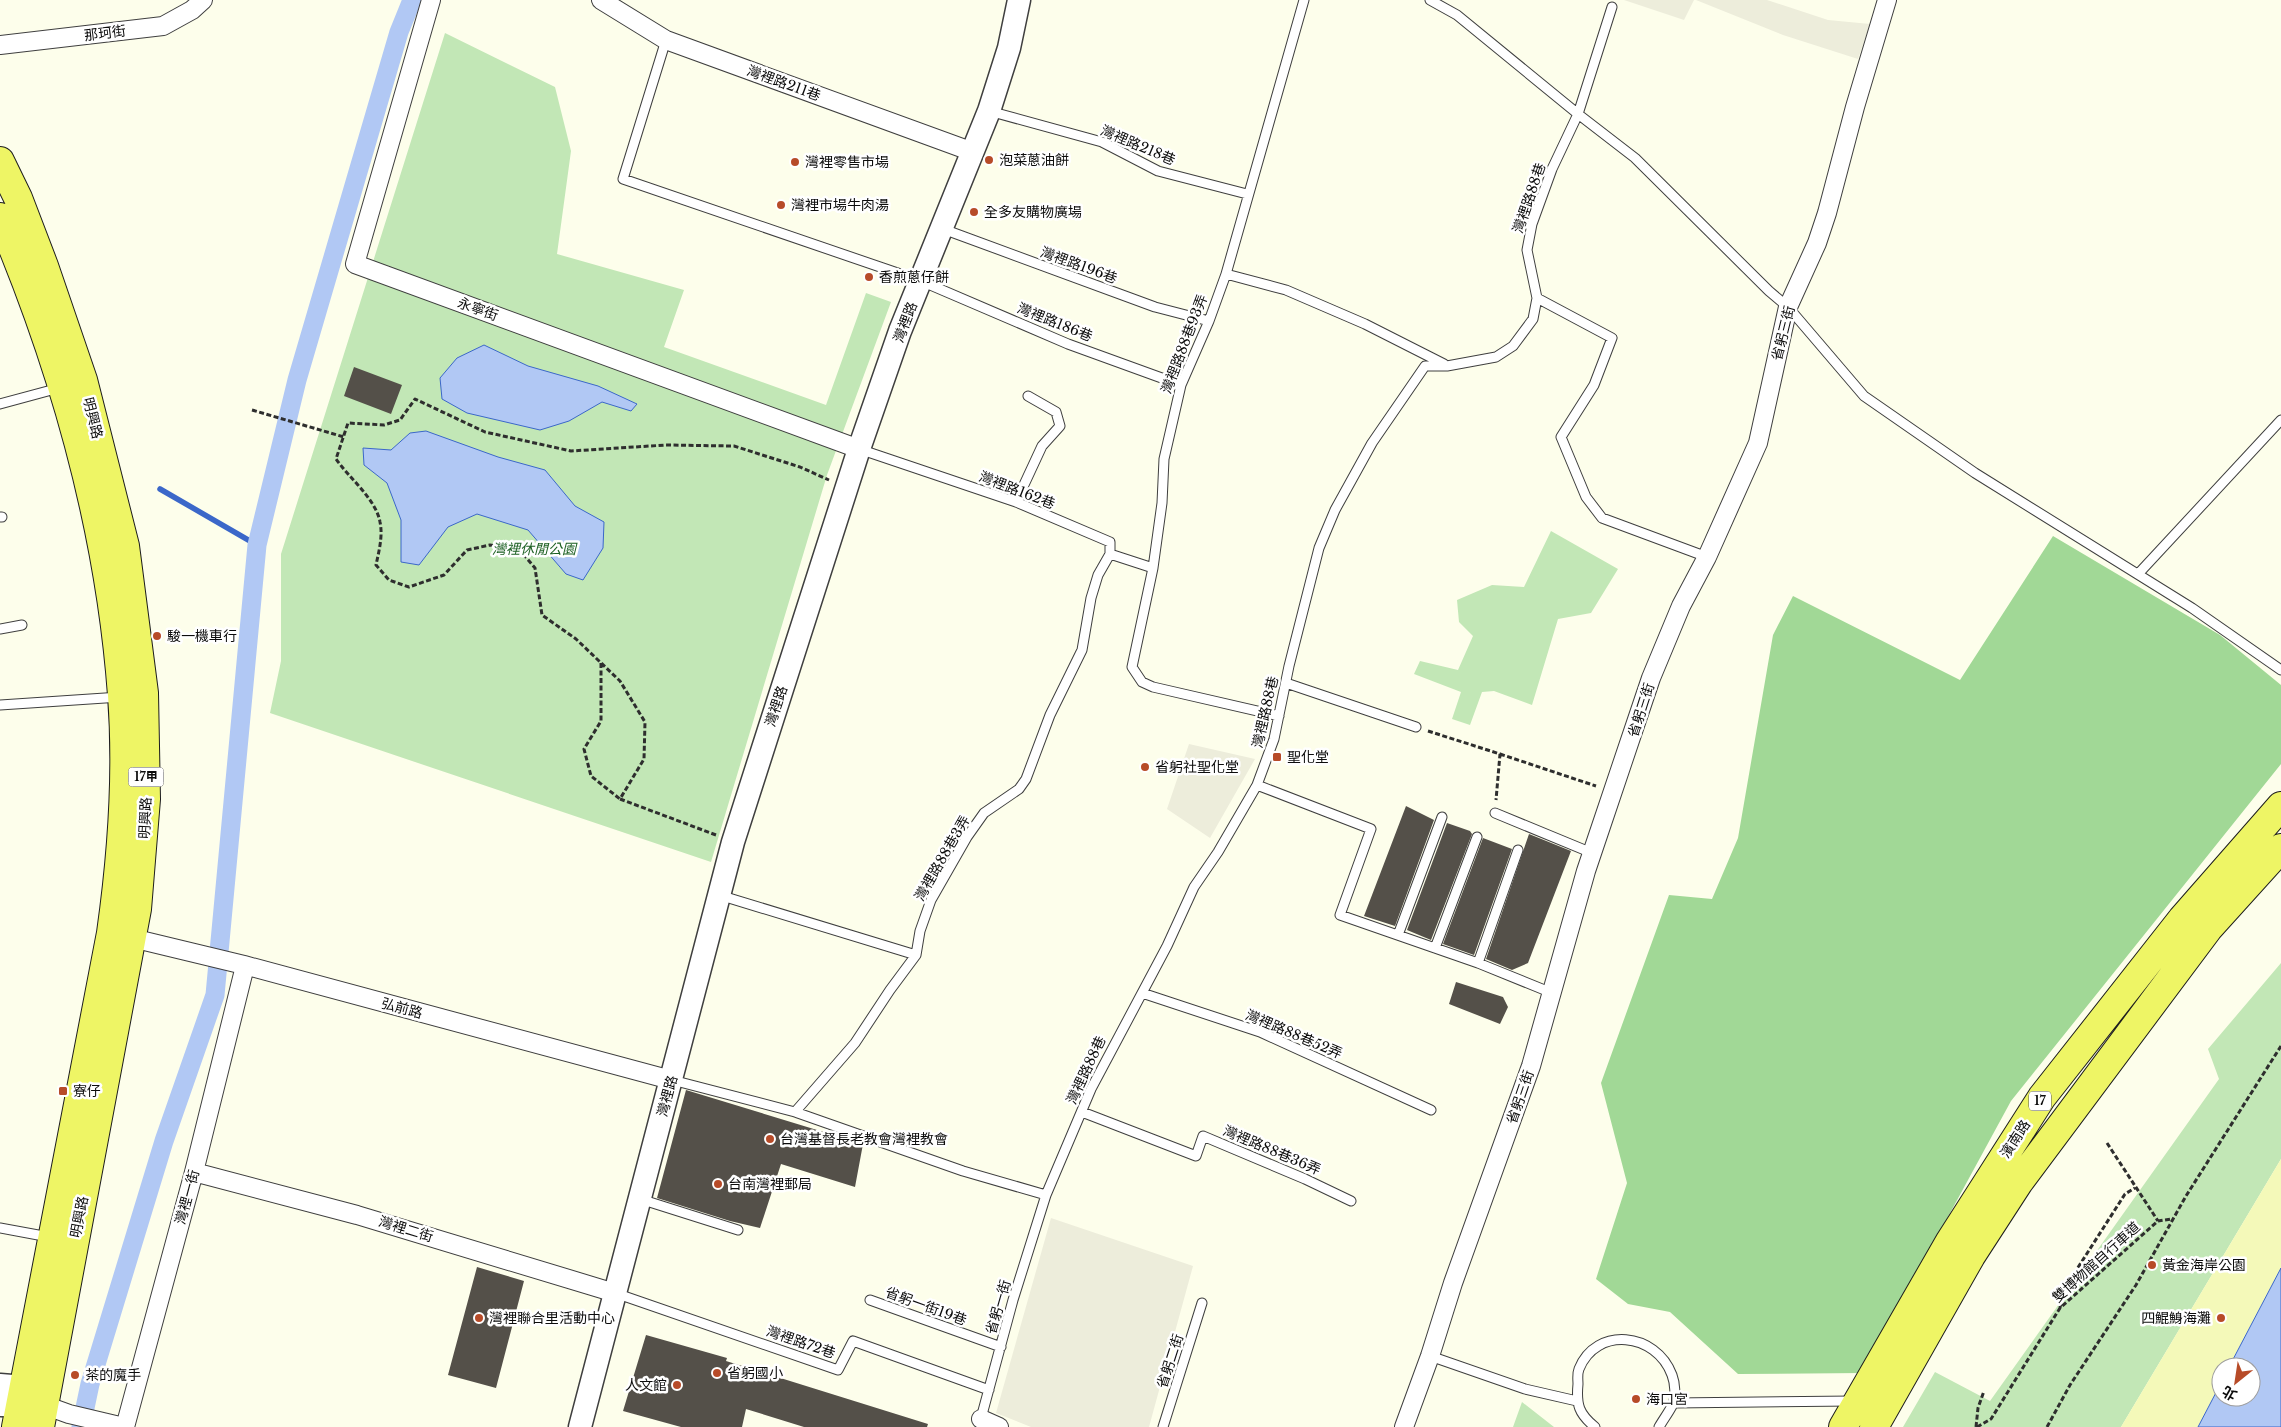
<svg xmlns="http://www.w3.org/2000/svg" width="2281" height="1427" viewBox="0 0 2281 1427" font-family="'Libre Baskerville','Noto Sans TC',serif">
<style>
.green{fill:#c2e7b6}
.forest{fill:#a1d896}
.sand{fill:#f4f9b9}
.plaza{fill:#ededdb}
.water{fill:#b1c8f4;stroke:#3b67c9}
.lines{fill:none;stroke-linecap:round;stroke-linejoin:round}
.stream{stroke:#3b67c9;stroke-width:5.5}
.canal{stroke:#b1c8f4;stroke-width:19}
.building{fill:#545049}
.service-casing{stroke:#3f3f3f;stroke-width:11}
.minor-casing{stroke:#3f3f3f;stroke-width:20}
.tertiary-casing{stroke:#3f3f3f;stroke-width:25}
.primary-casing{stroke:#1d1d1d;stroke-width:30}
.path{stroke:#2e2e2e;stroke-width:3;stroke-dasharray:5 2.5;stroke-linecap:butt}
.service{stroke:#fff;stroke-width:9}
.minor{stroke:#fff;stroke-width:18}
.tertiary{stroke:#fff;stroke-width:22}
.primary{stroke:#eef565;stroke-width:28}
.poi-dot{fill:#b74b28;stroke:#fff;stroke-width:2}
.labels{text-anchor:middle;stroke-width:5;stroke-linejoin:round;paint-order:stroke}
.shield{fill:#fff;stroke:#555;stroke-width:1}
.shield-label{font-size:12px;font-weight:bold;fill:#0c0c0c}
.street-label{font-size:14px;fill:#0c0c0c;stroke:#fff}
.poi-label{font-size:14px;fill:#0c0c0c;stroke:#fff;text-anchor:start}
.park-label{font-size:14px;font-style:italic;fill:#1e6124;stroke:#fff}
</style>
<rect width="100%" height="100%" fill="#fdfeeb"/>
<path class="green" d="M445 33 555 87 571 151 557 254 684 290 664 347 826 405 866 293 891 302 827 475 711 862 270 713 281 661V554Z
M1551 531 1618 569 1591 613 1558 619 1532 705 1494 691 1482 692 1470 725 1452 719 1461 692 1414 674 1420 661 1458 670 1473 636 1459 622 1457 600 1492 585 1524 587Z
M2281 963V1159L2121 1427H1903L1935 1372 1990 1401 2219 1079 2208 1049Z
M1522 1402 1554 1427H1513Z"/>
<path class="forest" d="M2053 536 2220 635 2281 685V764L2011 1101 1863 1373 1738 1374 1670 1312 1628 1304 1596 1279 1627 1183 1601 1083 1669 895 1712 899 1738 838 1773 635 1793 596 1960 680Z"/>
<path class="sand" d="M2281 1159V1268L2229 1367H2221V1383L2198 1427H2121Z"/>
<path class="plaza" d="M1624 0H1694L1684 20Z
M1696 0H1767L1828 20 1870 24 1858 59 1783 35Z
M1189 744 1255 759 1210 838 1167 809Z
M1051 1218 1193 1266 1149 1427H1031L996 1413Z"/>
<path class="water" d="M484 345 528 366 598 386 637 404 631 411 602 402 569 421 540 430 467 413 442 399 440 378 457 358Z
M426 431 498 457 545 470 575 506 604 522 603 548 583 580 566 574 528 530 477 514 448 527 419 565 401 562V520L387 483 364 465 363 448 391 450 410 433Z
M2281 1268V1427H2198L2221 1383V1397H2251V1367H2229Z"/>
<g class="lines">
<path class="stream" d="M160 489 257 545"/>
<path class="canal" d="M81 1427 90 1384 164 1141 215 995 257 545 297 380 399 32 412 0"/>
</g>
<path class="building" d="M354 367 402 385 391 414 344 396Z
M1406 806 1434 820 1395 926 1364 916Z
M1447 823 1470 831 1472 834 1431 940 1407 930Z
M1529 834 1571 851 1528 963 1512 970 1486 959Z
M1483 838 1512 849 1474 955 1443 944Z
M1456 982 1503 997 1508 1007 1500 1024 1449 1004Z
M686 1090 863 1144 855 1187 781 1164 760 1228 730 1221 657 1198Z
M477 1267 524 1281 496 1388 448 1375Z
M646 1335 727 1358 726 1361 928 1424 927 1427H804L746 1409 742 1427H681L623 1411Z"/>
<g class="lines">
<defs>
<path id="service" d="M1430 0 1457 15 1578 114 1635 158 1769 291 1788 307 1864 396 1975 473 2192 608 2281 670
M666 40 623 179 921 281 1068 344 1181 385
M989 111 1102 142 1158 171 1247 194
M943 229 1155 307 1209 321
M1226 274 1286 290 1365 324 1444 364
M1537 298 1612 338 1594 385 1561 437 1586 497 1602 518 1707 557
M0 404 59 388
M859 449 1016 502 1110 542V554L1153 568
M1016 502 1042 446 1060 426 1056 412 1028 396
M0 517H2
M2139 573 2281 420
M0 629 22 625
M1286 683 1416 727
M0 705 120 697
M1279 716 1153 687 1142 682 1132 667 1153 568 1162 503 1164 459 1181 385 1209 321 1226 274 1304 0
M1257 785 1371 829 1340 915 1478 963 1552 993
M1495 813 1592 853
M719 895 916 955
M1398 935 1442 817
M1435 948 1477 837
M1478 963 1518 850
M1142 993 1260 1032 1431 1110
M672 1080 795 1112 963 1171 1046 1195
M795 1112 855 1043 890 990 916 955 920 931 931 900 967 837 984 813 1019 789 1026 779 1050 715 1082 650 1091 598 1098 575 1110 554
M1082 1112 1196 1156 1203 1136 1305 1179 1351 1201
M640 1199 738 1230
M0 1228 49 1237
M615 1293 838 1370 853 1341 989 1390
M870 1300 1001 1347
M1430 1356 1525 1389 1577 1401
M1674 1403 1853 1401
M980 1422 1013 1300 1046 1195 1091 1089 1167 946 1194 887 1218 852 1257 785 1274 739 1289 666 1319 548 1335 510 1372 443 1425 366H1447L1496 357 1513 346 1533 319 1537 298 1527 250 1532 224 1552 169 1578 114 1612 7
M1163 1427 1202 1303
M1595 1427C1579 1414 1576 1405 1578 1384 1578 1380 1577 1374 1579 1369 1596 1326 1656 1332 1672 1375 1675 1383 1676 1396 1673 1404 1669 1412 1663 1420 1659 1427"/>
<path id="minor" d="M431 0 355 264 859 449
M601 0 666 40 973 152
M0 45 163 26 192 10 203 0
M132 938 244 965 671 1080
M194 1172 357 1215 615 1293
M44 1405 69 1414 124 1427
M981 1419 999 1427
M125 1427 194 1172 245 966
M1404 1427 1430 1356 1453 1283 1531 1066 1586 871 1651 678 1681 606 1707 557 1758 443 1788 307 1817 243 1827 213 1855 107 1887 0"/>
<path id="tertiary" d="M0 1385 25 1387 36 1398
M0 1405 35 1406
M580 1427 733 842 859 449 900 331 989 111 1009 48 1019 0"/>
<path id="primary" d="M0 161 18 198 44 266 83 380 125 546 144 693 146 799 137 909 40 1427
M0 217C64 368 110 532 122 695 128 774 122 855 111 933L16 1427
M1843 1427 1950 1241 2042 1097 2182 919 2281 806
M1874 1427 1971 1256 2019 1182 2208 929 2281 848"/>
</defs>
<use href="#service" class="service-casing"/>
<use href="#minor" class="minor-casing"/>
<use href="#tertiary" class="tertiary-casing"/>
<use href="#primary" class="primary-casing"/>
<path class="path" d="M252 410 344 437
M601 663V721L584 749 591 776 620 799
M1428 731 1500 754 1496 800
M1500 754 1596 786
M716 835 620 799 644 759 645 722 620 681 576 639 542 615 535 568 518 548 490 545 467 550 444 575 409 587 389 580 376 565C379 551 383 536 380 522 376 499 349 478 336 459L348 423 384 425 400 420 415 399 485 432 571 451 666 445 734 446 800 467 829 480
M2107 1143 2158 1221
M2060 1308 2063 1291 2125 1194 2135 1188
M1976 1427 1978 1408 1984 1391
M1977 1427 1991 1419 2060 1308 2158 1221 2171 1219
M2047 1427 2070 1385 2136 1285 2186 1196 2281 1046"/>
<use href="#service" class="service"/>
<use href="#minor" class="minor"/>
<use href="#tertiary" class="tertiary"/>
<use href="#primary" class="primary"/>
</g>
<g class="poi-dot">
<circle cx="989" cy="160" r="5"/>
<circle cx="795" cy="162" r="5"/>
<circle cx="781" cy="205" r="5"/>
<circle cx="974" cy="212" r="5"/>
<circle cx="869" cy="277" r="5"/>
<circle cx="157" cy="636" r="5"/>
<rect x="1272" y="752" width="10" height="10" rx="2.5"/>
<circle cx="1145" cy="767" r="5"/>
<rect x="58" y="1086" width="10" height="10" rx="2.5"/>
<circle cx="770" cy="1139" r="5"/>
<circle cx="718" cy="1184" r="5"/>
<circle cx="2152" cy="1265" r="5"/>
<circle cx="479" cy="1318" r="5"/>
<circle cx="2221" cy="1318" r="5"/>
<circle cx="717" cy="1373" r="5"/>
<circle cx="75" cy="1375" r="5"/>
<circle cx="677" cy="1385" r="5"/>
<circle cx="1636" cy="1399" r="5"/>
</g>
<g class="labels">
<g class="shield">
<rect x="128.5" y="767.5" width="35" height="19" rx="4"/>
<rect x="2029" y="1091.5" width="22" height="19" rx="4"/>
</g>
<g class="shield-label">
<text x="146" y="781">17甲</text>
<text x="2040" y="1105">17</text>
</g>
<g class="street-label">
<text transform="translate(105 33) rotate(-7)" y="5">那珂街</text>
<text transform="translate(784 83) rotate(20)" y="5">灣裡路211巷</text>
<text transform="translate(1138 145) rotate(23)" y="5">灣裡路218巷</text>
<text transform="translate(1529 198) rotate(-71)" y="5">灣裡路88巷</text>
<text transform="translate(1079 265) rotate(20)" y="5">灣裡路196巷</text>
<text transform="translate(478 309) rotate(20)" y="5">永寧街</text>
<text transform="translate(905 322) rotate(-69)" y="5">灣裡路</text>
<text transform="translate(1055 322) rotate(22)" y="5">灣裡路186巷</text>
<text transform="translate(1783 333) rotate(-76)" y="5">省躬三街</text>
<text transform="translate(1184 344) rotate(-69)" y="5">灣裡路88巷93弄</text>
<text transform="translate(93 418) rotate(76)" y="5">明興路</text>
<text transform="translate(1017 490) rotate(21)" y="5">灣裡路162巷</text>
<text transform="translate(776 706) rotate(-72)" y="5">灣裡路</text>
<text transform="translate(1641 710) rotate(-72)" y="5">省躬三街</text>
<text transform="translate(1265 712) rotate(-77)" y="5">灣裡路88巷</text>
<text transform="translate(145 818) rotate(-87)" y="5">明興路</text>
<text transform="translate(942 858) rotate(-60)" y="5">灣裡路88巷3弄</text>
<text transform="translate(402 1008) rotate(15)" y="5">弘前路</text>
<text transform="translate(1294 1034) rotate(23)" y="5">灣裡路88巷52弄</text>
<text transform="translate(1086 1070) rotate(-65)" y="5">灣裡路88巷</text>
<text transform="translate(667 1096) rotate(-75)" y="5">灣裡路</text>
<text transform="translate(1520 1097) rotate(-71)" y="5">省躬三街</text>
<text transform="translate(2015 1139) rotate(-57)" y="5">濱南路</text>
<text transform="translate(1272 1150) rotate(23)" y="5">灣裡路88巷36弄</text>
<text transform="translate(187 1197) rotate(-75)" y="5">灣裡一街</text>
<text transform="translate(79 1217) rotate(-79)" y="5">明興路</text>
<text transform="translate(406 1229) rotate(17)" y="5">灣裡二街</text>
<text transform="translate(2096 1262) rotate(-42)" y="5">雙博物館自行車道</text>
<text transform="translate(926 1306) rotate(20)" y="5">省躬一街19巷</text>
<text transform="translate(998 1307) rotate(-74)" y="5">省躬一街</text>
<text transform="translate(801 1342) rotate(19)" y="5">灣裡路72巷</text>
<text transform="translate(1170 1361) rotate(-72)" y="5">省躬二街</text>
</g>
<g class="poi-label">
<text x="999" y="165">泡菜蔥油餅</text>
<text x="805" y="167">灣裡零售市場</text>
<text x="791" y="210">灣裡市場牛肉湯</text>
<text x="984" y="217">全多友購物廣場</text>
<text x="879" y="282">香煎蔥仔餅</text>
<text x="167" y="641">駿一機車行</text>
<text x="1287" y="762">聖化堂</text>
<text x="1155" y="772">省躬社聖化堂</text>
<text x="73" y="1096">寮仔</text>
<text x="780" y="1144">台灣基督長老教會灣裡教會</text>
<text x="728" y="1189">台南灣裡郵局</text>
<text x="2162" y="1270">黃金海岸公園</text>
<text x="489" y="1323">灣裡聯合里活動中心</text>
<text x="2211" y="1323" text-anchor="end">四鯤鯓海灘</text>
<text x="727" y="1378">省躬國小</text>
<text x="85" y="1380">茶的魔手</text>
<text x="667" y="1390" text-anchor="end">人文館</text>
<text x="1646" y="1404">海口宮</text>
</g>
<g class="park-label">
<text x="534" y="554">灣裡休閒公園</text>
</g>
</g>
<g transform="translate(2236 1382) rotate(210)"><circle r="24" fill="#ffffff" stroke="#9e9e9e"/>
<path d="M0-4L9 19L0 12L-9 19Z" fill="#b74b28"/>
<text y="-8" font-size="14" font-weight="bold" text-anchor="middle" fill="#0c0c0c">北</text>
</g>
</svg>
